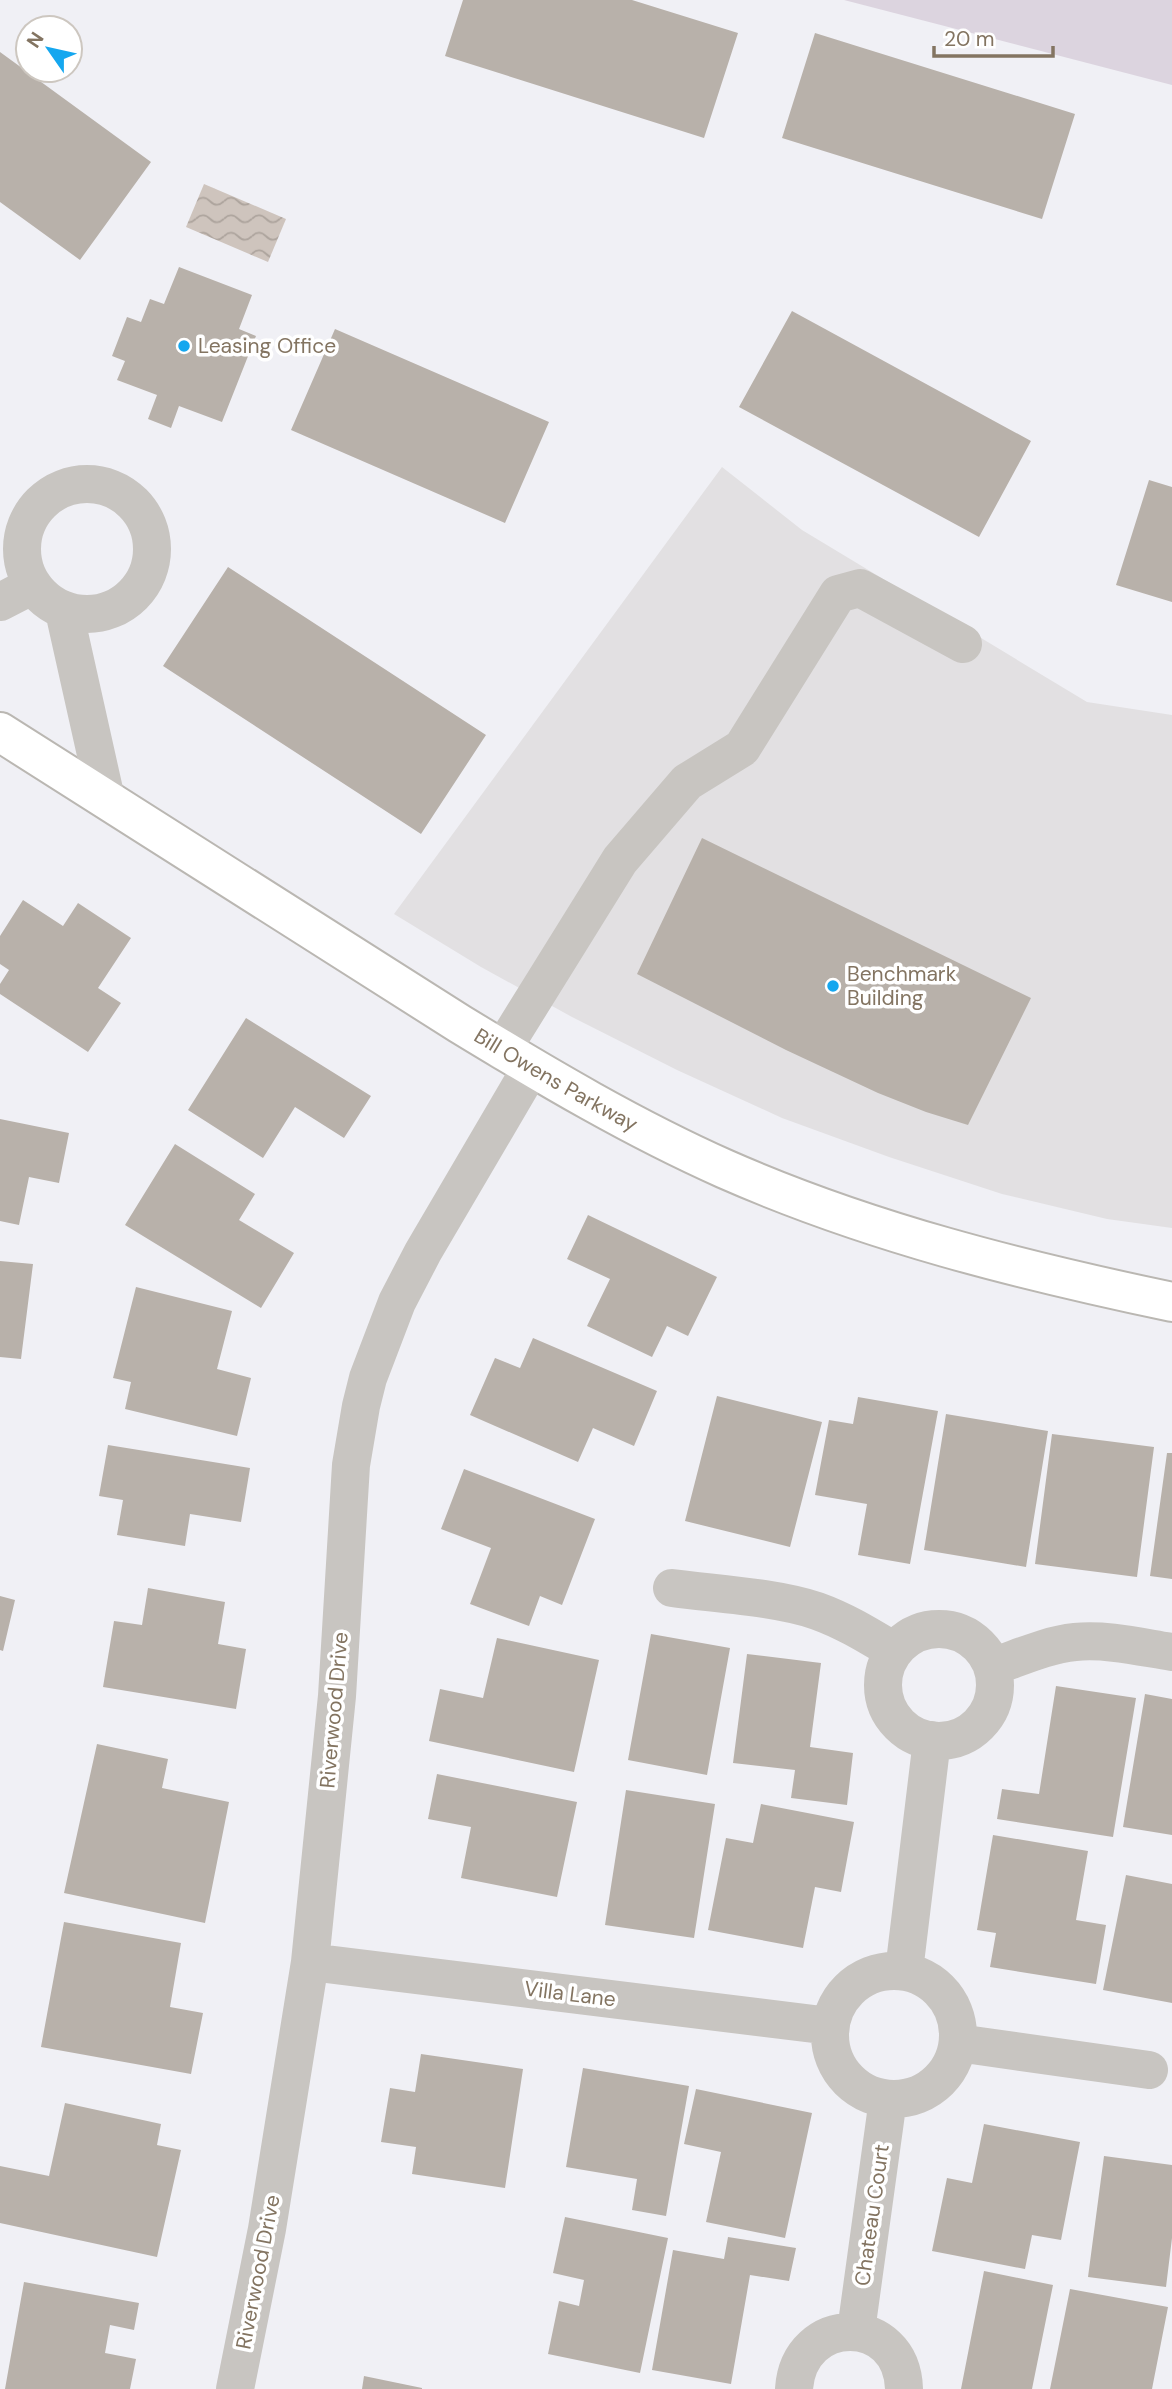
<svg xmlns="http://www.w3.org/2000/svg" width="1172" height="2389" viewBox="0 0 1172 2389" font-family="'DM Sans',sans-serif">
<style>
.built{fill:#e2e0e2}
.green{fill:#dcd4df}
.water{fill:url(#water-waves)}
.building{fill:#b8b1aa}
.lines{fill:none;stroke-linecap:round;stroke-linejoin:round}
.major-casing{stroke:#bab7b2;stroke-width:42}
.minor{stroke:#c8c5c1;stroke-width:38}
.major{stroke:#fff;stroke-width:38}
.poi-dot{fill:#15a7ef;stroke:#fff;stroke-width:2.5}
.labels{text-anchor:middle;stroke-width:7;stroke-linejoin:round;paint-order:stroke}
.poi-label{font-size:21px;fill:#837461;stroke:#fff;text-anchor:start}
.street-label{font-size:21px;fill:#837461;stroke:#fff}
</style>
<defs>
<pattern id="water-waves" width="16" height="10" patternUnits="userSpaceOnUse" patternTransform="scale(1.75)"><rect width="16" height="10" fill="#cec4bd"/><path d="M0 5q4-4 8 0t8 0" fill="none" stroke="#ada49d"/></pattern>
</defs>
<rect width="100%" height="100%" fill="#f0f0f5"/>
<path class="built" d="M722 467 802 530 1087 702 1172 715V1228L1107 1219 1002 1194 889 1157 782 1118 677 1070 572 1017 481 967 394 914Z"/>
<path class="green" d="M844 0H1172V85Z"/>
<path class="water" d="M204 184 286 219 268 262 186 227Z"/>
<path class="building" d="M463 0H632L738 33 704 138 445 56Z
M815 33 1075 114 1042 219 782 138Z
M0 52 151 162 80 260 0 202Z
M179 267 252 295 239 329 256 336 222 422 179 406 171 428 148 419 157 395 117 380 125 361 112 356 127 317 141 322 150 299 164 304Z
M792 311 1031 441 979 537 739 407Z
M335 329 549 422 505 523 291 430Z
M1149 480 1172 487V602L1116 585Z
M228 567 486 735 421 834 163 666Z
M702 838 1031 998 968 1125 926 1112 878 1093 786 1050 637 974Z
M23 900 63 926 78 903 131 938 98 988 121 1003 88 1052 0 994V984L9 970 0 964V936Z
M246 1018 371 1096 344 1138 295 1107 263 1158 188 1110Z
M0 1119 69 1133 59 1183 29 1177 19 1225 0 1221Z
M175 1144 255 1194 239 1220 294 1253 261 1308 125 1225Z
M588 1215 717 1277 688 1336 667 1326 652 1357 587 1326 610 1279 567 1259Z
M0 1261 33 1264 21 1359 0 1357Z
M136 1287 232 1311 217 1369 251 1378 237 1436 125 1409 131 1382 113 1378Z
M533 1338 657 1391 634 1446 593 1428 578 1462 470 1415 495 1358 520 1368Z
M717 1396 822 1422 790 1547 685 1521Z
M858 1397 938 1411 910 1564 858 1555 867 1504 815 1495 829 1420 853 1424Z
M946 1414 1048 1431 1026 1567 924 1550Z
M1052 1434 1154 1447 1137 1577 1035 1564Z
M108 1445 250 1468 241 1522 190 1514 185 1546 117 1535 123 1500 99 1496Z
M1167 1453H1172V1579L1150 1576Z
M464 1469 595 1519 562 1605 540 1596 529 1626 470 1604 491 1548 441 1529Z
M148 1588 225 1602 218 1644 246 1649 236 1709 103 1687 114 1621 142 1625Z
M0 1596 15 1600 3 1651 0 1650Z
M651 1634 730 1648 707 1775 628 1760Z
M497 1638 599 1660 574 1772 429 1741 440 1689 483 1698Z
M747 1654 821 1663 810 1747 853 1753 847 1805 791 1798 795 1770 733 1763Z
M1056 1686 1136 1698 1113 1837 997 1819 1002 1789 1039 1794Z
M1145 1694 1172 1699V1835L1123 1827Z
M97 1744 168 1759 162 1788 229 1802 205 1923 64 1893Z
M437 1774 577 1802 557 1897 461 1878 471 1827 428 1819Z
M626 1790 715 1804 694 1938 605 1925Z
M761 1804 854 1822 841 1892 815 1887 803 1948 708 1930 726 1838 753 1843Z
M993 1835 1088 1851 1076 1920 1106 1925 1096 1984 990 1967 996 1933 977 1930Z
M1126 1875 1172 1884V2003L1103 1990Z
M64 1922 181 1943 170 2007 203 2013 191 2074 41 2047Z
M421 2054 523 2069 505 2188 412 2174 416 2147 381 2142 390 2088 415 2092Z
M583 2068 689 2086 666 2216 632 2210 637 2179 566 2167Z
M696 2089 812 2113 785 2238 706 2222 721 2152 684 2144Z
M65 2103 161 2124 157 2145 181 2150 157 2257 0 2223V2166L49 2176Z
M984 2124 1080 2142 1061 2240 1032 2235 1025 2269 932 2251 947 2178 972 2183Z
M1104 2156 1172 2165V2238L1166 2287 1088 2277Z
M565 2217 668 2238 640 2373 548 2354 559 2301 579 2306 584 2280 553 2273Z
M728 2237 796 2248 789 2281 750 2275 731 2384 652 2370 673 2250 724 2259Z
M984 2271 1053 2285 1032 2389H961Z
M24 2282 139 2303 134 2330 110 2325 105 2353 136 2359 130 2389H5Z
M1070 2289 1168 2307 1152 2389H1050Z
M364 2376 422 2388V2389H362Z"/>
<g class="lines">
<defs>
<g id="major">
<path id="s1" d="M0 732 460 1024C547 1077 633 1128 725 1169 868 1232 1020 1270 1172 1302"/>
</g>
</defs>
<use href="#major" class="major-casing"/>
<path class="minor" d="M22 549a65 65 0 1 1 130 0a65 65 0 1 1-130 0Z
M0 602 33 585
M64 611 106 799
M502 1050 620 860 687 782 742 748 838 594 860 588 963 644
M672 1588C716 1594 776 1597 817 1611 845 1621 869 1636 894 1651
M883 1685a56 56 0 1 1 112 0a56 56 0 1 1-112 0Z
M992 1667C1019 1658 1046 1645 1075 1642 1107 1639 1140 1647 1172 1652
M310 1962 830 2026
M904 1971 932 1740
M830 2035a64 64 0 1 1 128 0a64 64 0 1 1-128 0Z
M958 2043 1149 2070
M856 2331 888 2099
M235 2389 267 2229 310 1962 337 1696 351 1465 361 1406 368 1378 397 1302 423 1252 531 1068
M794 2389C799 2313 902 2313 904 2389"/>
<use href="#major" class="major"/>
</g>
<g class="poi-dot">
<circle cx="184" cy="346" r="7"/>
<circle cx="833" cy="986" r="7"/>
</g>
<g class="labels">
<g class="poi-label">
<text x="198" y="353">Leasing Office</text>
<text x="847" y="981">Benchmark<tspan x="847" dy="24">Building</tspan></text>
</g>
<g class="street-label">
<text dy="7" stroke="none"><textPath href="#s1" startOffset="656">Bill Owens Parkway</textPath></text>
<text transform="translate(334 1710) rotate(-85)" y="7">Riverwood Drive</text>
<text transform="translate(570 1994) rotate(7)" y="7">Villa Lane</text>
<text transform="translate(872 2215) rotate(-82)" y="7">Chateau Court</text>
<text transform="translate(258 2272) rotate(-79)" y="7">Riverwood Drive</text>
</g>
</g>
<g transform="translate(49 49) rotate(304)"><circle r="33" fill="#ffffff" stroke="#cdc7c0" stroke-width="2"/>
<path d="M0-5L12 26L0 18L-12 26Z" fill="#15a7ef"/>
<text y="-10" font-size="19" font-weight="bold" text-anchor="middle" fill="#837461">N</text>
</g>
<path d="M934 46v10h119v-10" fill="none" stroke="#837461" stroke-width="3.5"/>
<text x="944" y="46" font-size="21" fill="#837461" stroke="#ffffff" stroke-width="5" paint-order="stroke">20 m</text>
</svg>
